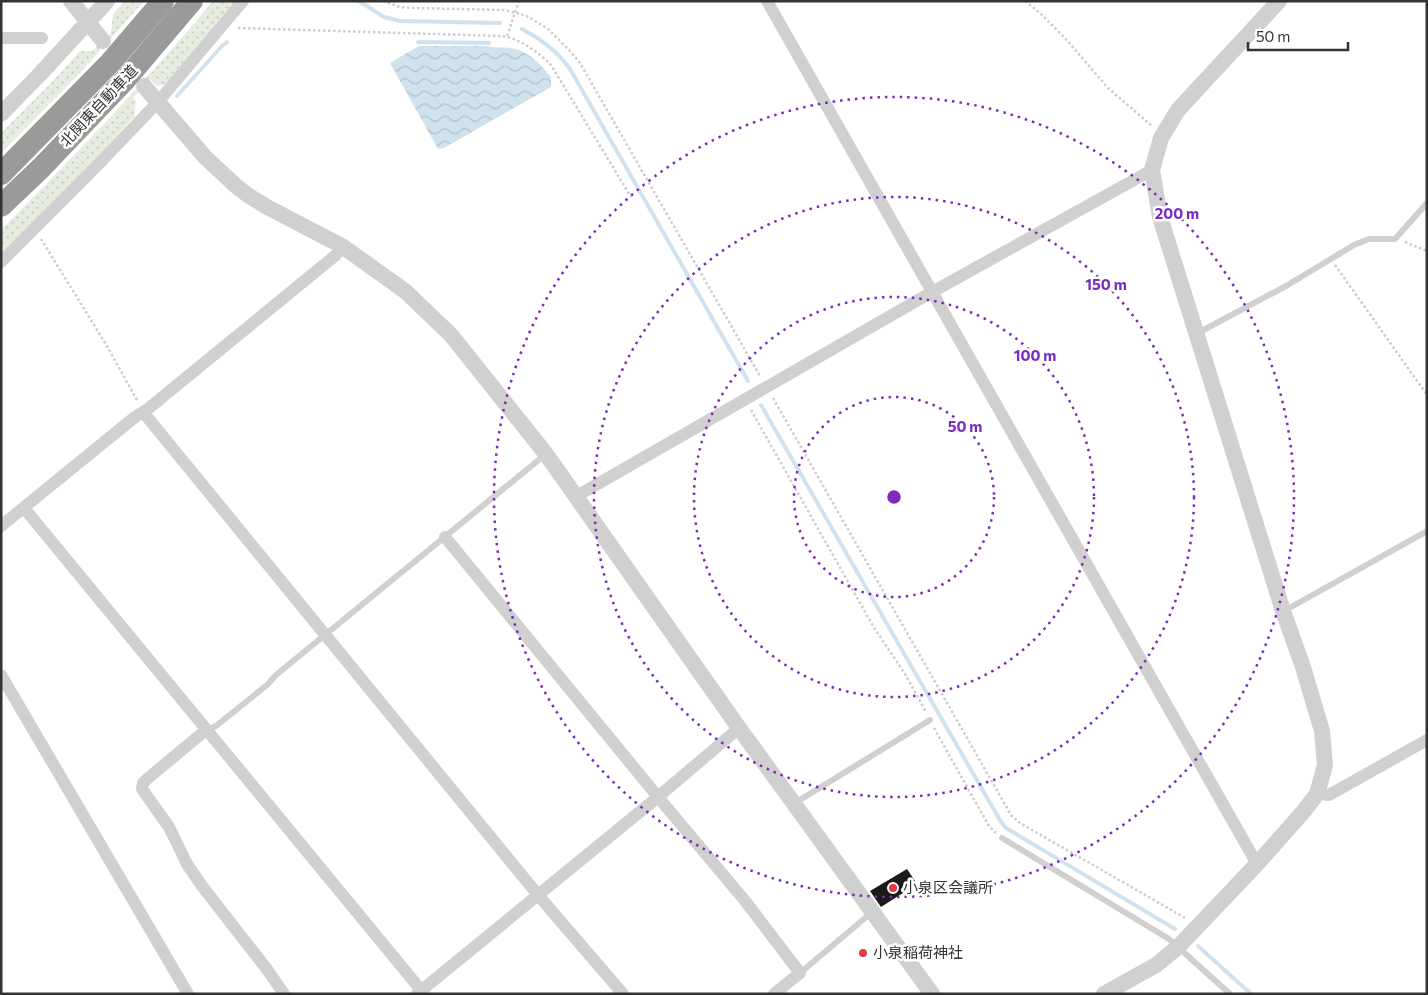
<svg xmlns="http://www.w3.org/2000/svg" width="1428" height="995" viewBox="0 0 1428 995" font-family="Commissioner,'Noto Sans JP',sans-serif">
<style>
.grass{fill:url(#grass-dots)}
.water{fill:url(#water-waves)}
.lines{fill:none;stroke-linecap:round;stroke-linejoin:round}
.stream{stroke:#cfe2ee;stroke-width:4}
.building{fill:#1a1a1a}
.path{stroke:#cdcdcd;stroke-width:2.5;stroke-dasharray:2.5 2.5;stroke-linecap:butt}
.service{stroke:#d0d0d0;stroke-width:6}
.minor{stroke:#d0d0d0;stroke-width:12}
.tertiary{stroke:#d0d0d0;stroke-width:16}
.motorway{stroke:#9a9a9a;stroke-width:22}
.ring{fill:none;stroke:#7b2cbf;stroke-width:2.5;stroke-dasharray:2.5 5}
.poi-dot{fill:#e63946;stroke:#fff;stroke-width:2}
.labels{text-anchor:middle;stroke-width:5;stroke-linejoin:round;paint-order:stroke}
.street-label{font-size:15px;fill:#333;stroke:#fff}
.poi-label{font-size:15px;fill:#333;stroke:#fff;text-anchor:start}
.centre{fill:#7b2cbf;stroke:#fff;stroke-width:2.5}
.ring-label{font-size:15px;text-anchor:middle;font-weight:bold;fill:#7b2cbf;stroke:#fff;stroke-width:5;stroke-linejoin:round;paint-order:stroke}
</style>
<defs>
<pattern id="grass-dots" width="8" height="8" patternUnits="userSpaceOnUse" patternTransform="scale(1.25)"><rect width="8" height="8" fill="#e6ecdf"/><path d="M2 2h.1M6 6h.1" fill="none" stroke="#c6cbc0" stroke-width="1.8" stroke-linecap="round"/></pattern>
<pattern id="water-waves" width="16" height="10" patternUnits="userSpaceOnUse" patternTransform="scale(1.25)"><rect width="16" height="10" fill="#cfe2ee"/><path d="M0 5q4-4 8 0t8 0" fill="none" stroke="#b2c2cd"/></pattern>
</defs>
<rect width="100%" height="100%" fill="#fff"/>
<path class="grass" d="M125 1H144L82 71 1 153V133L53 81 80 51H92L111 34 113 14Z
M213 1H235L165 85 157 86 150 79 133 98 136 101 134 117 75 181 1 253V230C74 156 147 81 213 1Z"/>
<path class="water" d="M419 46H486C494 48 502 47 510 48 528 50 541 65 551 77V87L444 148 438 149 390 63Z"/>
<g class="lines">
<path class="stream" d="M359 1 384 17 400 21 500 23
M522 29C542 40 556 50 570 69L748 381
M418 42 489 43
M177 96 223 45 227 42
M761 405 1001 822 1006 828 1175 929
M1198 946 1251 994"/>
</g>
<path class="building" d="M907 869 917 884 881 907 870 891Z"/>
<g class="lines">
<path class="path" d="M383 1 400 7 413 8 505 10 527 16 548 29 569 50 580 63 760 376
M1025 1 1040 13 1065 38 1108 88 1152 126
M238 28 500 36C518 37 538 52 551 65L631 197
M507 36 519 1
M41 239 107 346 138 402
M1405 242 1427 251
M1335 265 1427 395
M773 398 1011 815 1020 823 1187 919
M751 410 873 626 905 674 926 712
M934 728 989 826 996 833"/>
<path class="service" d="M1196 334 1286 286 1354 245 1369 239H1395L1427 203
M1284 611 1427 531
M206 730 216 726 267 685 276 675 546 454
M795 803 930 720
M1002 838 1169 939 1230 994
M800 973 871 913"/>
<path class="minor" d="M767 1 1257 864
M1 38H42
M1 262 90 173 158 102 243 1
M143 412 538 895 623 994
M575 497 932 292 1152 170
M24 508 421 990
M1 526 135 417 149 408 336 255 342 246
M445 537 658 797 746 902 800 973 774 994
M1 675 188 994
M206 730 147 779 143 783 142 789 169 827 187 864 202 886 266 968 284 994
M1317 794 1329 795 1427 740
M417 994 658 797 739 728"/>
<path class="tertiary" d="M71 1 103 41
M144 86 205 157 236 186 249 196 269 208 342 246 405 291 451 335 546 454 739 728 932 994
M1 114 42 72 107 1
M1104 994 1156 965 1178 947 1257 864 1303 812 1317 794 1325 765 1322 731 1303 667 1283 611 1160 217 1152 170 1161 138 1178 110 1279 1"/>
<path class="motorway" d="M1 174 110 63 163 1
M1 206 41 168 125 80 192 1"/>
</g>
<g class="ring">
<circle cx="894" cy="497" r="100"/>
<circle cx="894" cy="497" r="200"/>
<circle cx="894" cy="497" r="300"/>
<circle cx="894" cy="497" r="400"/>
</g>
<g class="poi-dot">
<circle cx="893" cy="888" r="5"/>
<circle cx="863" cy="953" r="5"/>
</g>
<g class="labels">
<g class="street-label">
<text transform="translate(99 106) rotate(-47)" y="5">北関東自動車道</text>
</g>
<g class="poi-label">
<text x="903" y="893">小泉区会議所</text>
<text x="873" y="958">小泉稲荷神社</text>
</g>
</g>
<circle cx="894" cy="497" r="8" class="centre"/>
<g class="ring-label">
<text x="1177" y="219">200 m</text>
<text x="1106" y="290">150 m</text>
<text x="1035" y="361">100 m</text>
<text x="965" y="432">50 m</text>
</g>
<rect width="1428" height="995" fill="none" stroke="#333333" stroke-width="5"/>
<path d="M1248 42v8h100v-8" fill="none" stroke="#333333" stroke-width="2.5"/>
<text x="1256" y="42" font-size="15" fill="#333333" stroke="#ffffff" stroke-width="4" paint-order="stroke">50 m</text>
</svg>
